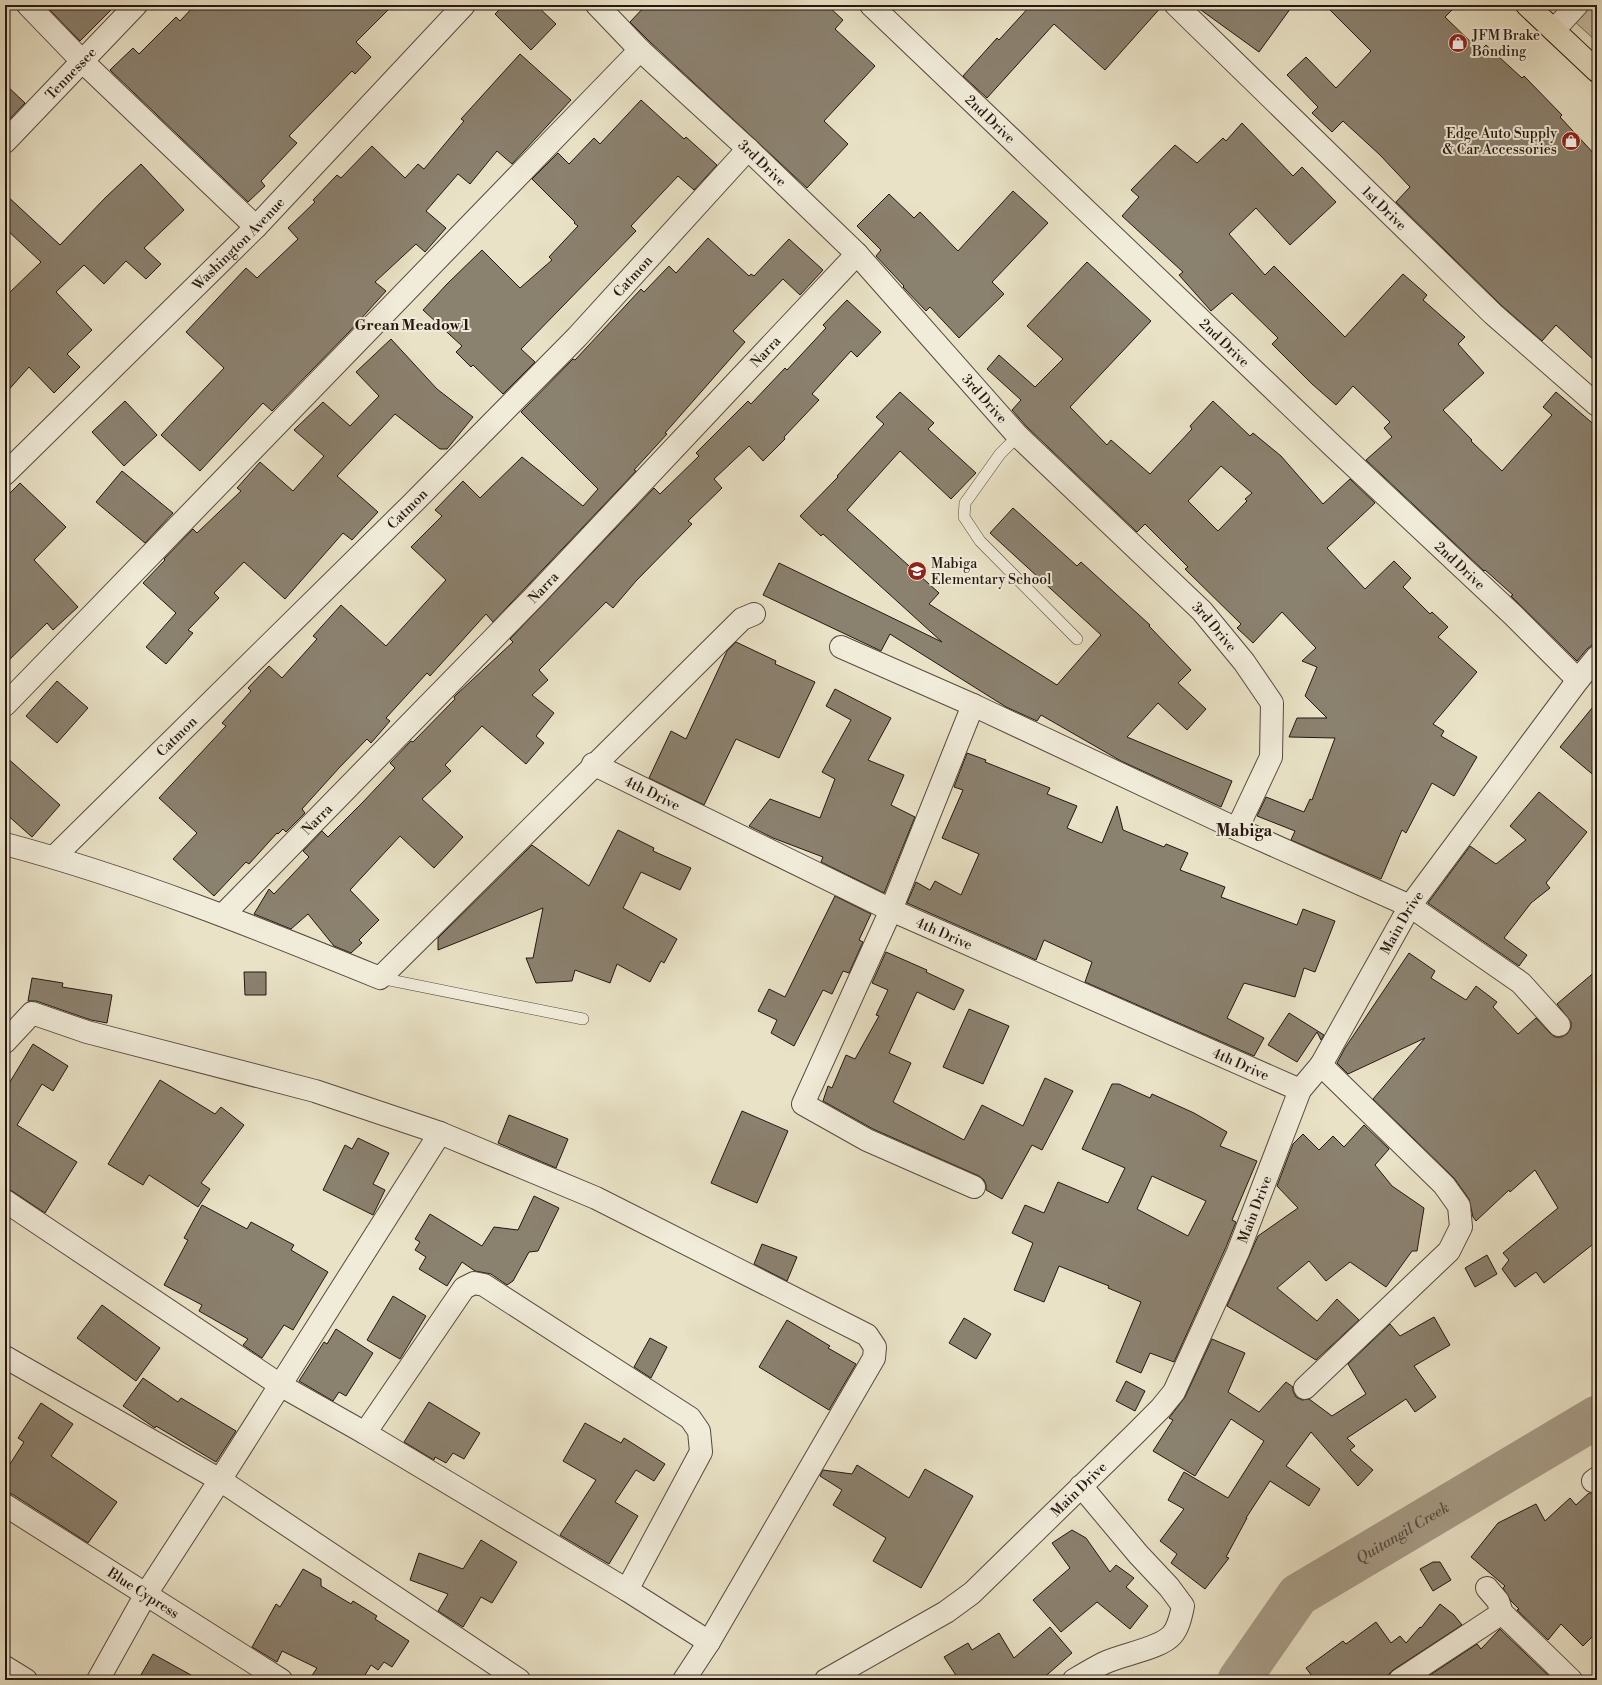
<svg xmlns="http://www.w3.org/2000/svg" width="1602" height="1685" viewBox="0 0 1602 1685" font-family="'Libre Bodoni',serif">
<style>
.green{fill:#c8bfa7;stroke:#776b5c}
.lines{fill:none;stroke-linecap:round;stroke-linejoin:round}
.river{stroke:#a79d88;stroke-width:43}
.building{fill:#8b816f;stroke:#261710;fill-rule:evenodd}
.service-casing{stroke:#574a3e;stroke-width:12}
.minor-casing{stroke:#574a3e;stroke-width:24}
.trunk-casing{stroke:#261710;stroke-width:24}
.service{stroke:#f1ecda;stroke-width:11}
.minor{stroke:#f1ecda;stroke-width:22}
.trunk{stroke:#e9e2c6;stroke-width:22}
.labels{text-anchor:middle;stroke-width:4;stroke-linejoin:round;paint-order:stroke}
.poi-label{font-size:14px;fill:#261710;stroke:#f1ecda;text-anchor:start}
.street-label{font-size:14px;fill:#261710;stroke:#f1ecda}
.neighbourhood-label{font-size:15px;font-weight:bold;fill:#261710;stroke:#f1ecda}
.water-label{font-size:15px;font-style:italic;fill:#5a4d40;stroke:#f1ecda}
.quarter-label{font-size:16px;font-weight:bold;fill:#261710;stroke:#f1ecda}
</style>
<rect width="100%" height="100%" fill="#e9e2c6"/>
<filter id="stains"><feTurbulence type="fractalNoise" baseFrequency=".005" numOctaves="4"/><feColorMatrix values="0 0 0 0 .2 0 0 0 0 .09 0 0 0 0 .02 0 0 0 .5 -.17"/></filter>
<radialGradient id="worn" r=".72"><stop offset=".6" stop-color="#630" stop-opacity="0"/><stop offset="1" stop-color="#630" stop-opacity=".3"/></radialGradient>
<path class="green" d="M1587 5 1597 13V42L1573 20Z"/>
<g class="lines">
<path class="river" id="s1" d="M1239 1680 1298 1595 1597 1417"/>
</g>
<path class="building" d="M45 5H116L80 41Z
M195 5H393L356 42 371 57 355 74 352 71 289 136 297 143 261 181 265 186 248 202 110 70 133 48 139 54 176 17 180 21Z
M504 5H536L556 24 531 50 495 14Z
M646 5H827L843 20 835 29 875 66 824 121 848 144 807 188 649 41 630 22Z
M1031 5H1163L1105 70 1054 24 987 98 963 76 997 38 999 40Z
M1194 5H1293L1259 52Z
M1325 5H1457L1445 17 1480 51 1486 45 1522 78 1524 76 1562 115 1560 117 1597 157V363L1556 325 1542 341 1501 305 1396 202 1410 187 1380 155 1343 121 1332 132 1312 113 1318 107 1287 75 1306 57 1336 88 1371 51Z
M520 54 571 100 512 164 497 151 470 184 458 174 426 211 446 228 425 252 416 244 375 282 386 291 349 332 272 411 263 403 200 471 161 435 224 368 186 332 246 268 257 278 298 239 288 228 315 202 313 200 337 175 341 178 372 146 405 178 418 164 424 169 464 121 461 119Z
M5 84 25 103 5 124Z
M641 100 684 139 686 137 717 165 694 190 678 176 631 226 636 231 521 349 535 362 503 394 473 365 471 367 456 352 462 346 423 310 447 284 482 250 520 288 552 260 549 257 578 226 574 223 575 222 532 179 558 153 569 164 594 138 600 144Z
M1242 123 1293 176 1302 167 1336 202 1290 245 1256 208 1229 234 1265 275 1274 266 1345 337 1403 274 1427 295 1423 300 1465 337 1458 344 1484 373 1443 410 1472 440 1471 441 1502 471 1552 415 1543 407 1556 392 1597 427V641L1587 649 1577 661 1511 596 1513 595 1485 570 1484 571 1366 460 1392 437 1384 428 1390 422 1353 386 1336 405 1312 384 1272 344 1278 338 1232 293 1211 311 1179 275 1183 272 1122 216 1139 197 1131 190 1175 145 1197 163 1223 138 1226 141Z
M141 164 184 210 144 248 161 264 146 279 126 261 104 284 84 265 56 292 92 330 67 354 80 367 54 393 29 367 5 394V297L41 262 5 228V194L60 245 105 198Z
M1013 191 1048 223 992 282 1004 294 959 338 930 307 926 311 903 287 904 286 876 256 881 250 857 226 889 194 914 218 920 212 958 251Z
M708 238 749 276 751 274 754 276 789 239 823 270 800 295 783 279 733 331 745 342 665 433 667 434 634 470 636 471 493 622 486 614 430 676 427 673 386 718 390 721 371 743 367 739 339 768 302 809 305 813 286 832 283 829 278 834 277 833 249 864 246 862 214 896 173 859 197 833 159 798 226 726 222 723 251 691 248 688 269 666 282 678 317 639 313 636 341 605 386 646 446 580 411 547 442 516 435 510 463 481 480 498 522 457 583 506 598 489 521 412 573 359 575 360 641 289 644 292 669 266 676 273Z
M1087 262 1151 321 1070 407 1107 445 1111 440 1150 474 1192 429 1190 426 1213 401 1250 436 1253 433 1281 456 1323 504 1350 479 1375 503 1327 548 1365 589 1394 561 1411 578 1403 587 1430 614 1432 612 1448 627 1438 637 1477 672 1433 724 1444 731 1441 736 1477 757 1454 796 1432 783 1406 833 1402 830 1381 879 1291 840 1295 831 1257 816 1266 797 1304 812 1310 799 1312 800 1335 738 1289 737 1297 718H1327L1305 696 1317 667 1302 661 1316 648 1282 612 1253 643 1237 628 1241 624 1185 569 1188 567 1145 524 1137 532 1027 427 1012 410 1021 400 987 369 999 355 1035 387 1063 359 1027 326ZM1221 466 1252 493 1245 499 1247 501 1218 531 1188 501Z
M847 300 881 332 857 357 851 351 812 394 819 400 784 437 785 439 763 461 749 446 714 479 722 488 688 521 692 524 636 581 613 608 606 602 539 670 548 680 532 695 554 713 536 736 544 743 526 764 482 726 445 765 451 771 422 799 463 837 434 868 400 836 350 890 379 920 359 940 362 943 351 953 334 946 308 914 291 929 254 914 269 889 274 894 309 857 303 851 322 831 328 837 363 802 395 768 390 763 411 741 413 742 455 699 454 697 457 694 513 642 510 639 654 488 660 494 699 456 696 453 748 401 751 404 785 368 787 370 826 328 823 325Z
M391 339 437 389 473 417 447 449H440L395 414 337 476 378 512 352 540 343 533 285 599 244 562 214 593 219 598 188 630 193 633 166 664 146 647 176 613 143 583 165 560 164 559 193 529 197 533 241 491 237 488 260 462 293 491 324 456 294 430 323 402 350 426 379 396 356 372Z
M900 392 934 423 928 429 976 473 951 499 900 451 847 510 939 593 929 604 1057 685 1101 635 990 533 1013 508 1077 566 1081 562 1150 625 1149 626 1191 670 1178 683 1206 709 1187 730 1158 703 1127 737 1232 781 1221 807 1121 761 1041 715 1037 721 1006 707 890 634 881 651 763 595 779 563 942 642 823 534 821 536 800 516 838 477 837 476 884 424 876 417Z
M125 401 157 435 124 466 92 432Z
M122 471 173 513 145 543 96 502Z
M20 483 66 527 34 560 78 607 53 630 47 623 5 664V498Z
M736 642 776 661 775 664 815 682 779 758 736 739 704 805 649 778 671 731 686 739 727 651Z
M57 681 88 708 57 743 26 716Z
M835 689 891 718 868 760 904 775 891 805 915 817 884 893 821 862 823 857 773 838 749 826 770 799 820 818 835 779 822 772 851 720 826 706Z
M1597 702V778L1560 747Z
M967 753 986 760 985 762 1050 788 1047 794 1077 806 1067 828 1102 843 1117 806 1123 830 1164 847 1166 844 1188 853 1180 870 1225 887 1221 897 1297 925 1303 909 1335 921 1315 972 1304 968 1295 997 1244 983 1227 1018 1264 1038 1254 1056 1085 982 1092 962 1044 940 1036 960 907 903 916 882 930 890 935 881 961 895 979 854 942 838 963 790 954 787Z
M5 756 60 805 32 837 5 813Z
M1539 792 1587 832 1546 883 1550 888 1531 903 1504 938 1527 955 1519 966 1428 903 1470 846 1496 864 1526 840 1510 826Z
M618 830 654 848 653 851 691 868 680 890 641 872 623 908 677 939 664 963 661 961 650 982 617 964 610 983 575 970 572 981 536 983 526 958H533L543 908 438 950V938L532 845 589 886Z
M835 896 871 914 859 940 863 942 849 973 843 971 832 994 823 990 794 1046 771 1033 777 1020 758 1011 769 989 785 997Z
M886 952 927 970 926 972 964 990 954 1010 917 992 889 1053 911 1063 893 1102 964 1140 982 1105 1023 1126 1045 1078 1073 1091 1042 1150 1032 1145 1002 1199 986 1190V1185L984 1180 979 1176 873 1129 823 1101 828 1086 832 1088 846 1055 855 1059 879 1016 876 1015 888 990 872 983Z
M1409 953 1435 971 1431 978 1466 1000 1476 986 1497 1002 1493 1007 1518 1034 1536 1018 1550 1033 1555 1037H1561L1567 1034 1571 1028V1022L1557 1004 1597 970V1241L1544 1283 1536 1272 1515 1287 1502 1269 1509 1260 1503 1253 1558 1208 1535 1170 1510 1192 1509 1190 1476 1221 1473 1217 1469 1199 1454 1178 1373 1099 1425 1038 1348 1074 1337 1063 1345 1048Z
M244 972H266V995H245Z
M32 978 63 983 62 987 112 995 107 1023 91 1020 36 1001H28Z
M969 1009 1009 1026 983 1084 943 1067Z
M1289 1013 1324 1035 1321 1040 1317 1032 1297 1062 1268 1045Z
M33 1044 68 1066 53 1091 42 1084 17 1125 77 1162 45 1213 12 1191 5 1189V1090Z
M160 1080 215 1114 221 1107 244 1125 201 1183 210 1189 198 1207 149 1175 143 1185 108 1164Z
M1112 1084H1119L1150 1098 1152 1094 1194 1113 1227 1132 1220 1146 1257 1161 1232 1220 1236 1222 1226 1247 1174 1362 1150 1353 1141 1373 1116 1362 1141 1302 1108 1288 1109 1286 1059 1266 1044 1302 1014 1290 1033 1243 1012 1233 1025 1205 1044 1213 1058 1182 1108 1203 1125 1168 1082 1149ZM1152 1176 1206 1201 1188 1236 1137 1209Z
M742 1111 788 1131 757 1203 711 1183Z
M509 1115 568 1139 556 1168 498 1143Z
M1364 1125 1389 1149 1375 1165 1392 1186 1424 1208 1417 1251H1412L1386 1287 1350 1262 1326 1281 1309 1261 1277 1288 1317 1321 1337 1299 1359 1320 1316 1360 1227 1306 1258 1236 1298 1208 1277 1186 1293 1144 1303 1134 1319 1150 1333 1136 1344 1147Z
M358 1138 389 1153 373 1184 385 1190 373 1215 323 1190 345 1145 352 1149Z
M534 1196 559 1208 538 1251 529 1252 513 1281 507 1285 491 1274 475 1271 462 1262 447 1286 419 1269 426 1257 415 1250 420 1242 415 1239 430 1214 482 1246 494 1227 518 1230Z
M202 1205 247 1229 251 1222 294 1245 291 1250 328 1272 293 1330 284 1325 262 1358 243 1345 248 1339 199 1311 202 1305 164 1285 188 1240 184 1238Z
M762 1244 797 1257 787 1281 754 1264Z
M1487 1255 1497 1274 1475 1287 1465 1268Z
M393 1296 426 1316 400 1359 367 1340Z
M102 1305 160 1348 136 1381 77 1338Z
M1434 1317 1450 1345 1414 1366 1436 1397 1415 1412 1406 1399 1347 1438 1355 1446 1350 1450 1373 1470 1358 1486 1311 1432 1286 1466 1320 1489 1309 1506 1270 1481 1246 1518H1247L1226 1557 1229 1558 1205 1589 1171 1563 1177 1554 1160 1541 1184 1509 1168 1500 1184 1472 1228 1498 1264 1441 1231 1419 1195 1476 1153 1451 1173 1420 1169 1418 1185 1397 1212 1339 1245 1353 1228 1392 1259 1412 1286 1382 1293 1387V1391L1296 1397 1302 1400 1309 1399 1332 1416 1366 1394 1348 1364 1390 1324 1400 1336Z
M964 1318 991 1334 976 1359 949 1343Z
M787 1320 830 1346 828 1348 856 1364 829 1410 759 1367Z
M336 1329 373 1353 346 1396 339 1392 333 1401 299 1381 324 1342 327 1344Z
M650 1338 667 1347 651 1378 634 1367Z
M143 1378 178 1402 181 1398 236 1431 216 1462 156 1426 155 1428 123 1406Z
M1126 1381 1145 1391 1135 1411 1116 1401Z
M429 1402 480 1433 464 1459 453 1453 446 1463 435 1457 434 1460 404 1442Z
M41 1403 73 1424 51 1456 117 1502 88 1543 12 1494 5 1493V1472L24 1442 18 1438Z
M585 1423 621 1443 624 1438 665 1464 654 1481 636 1470 615 1502 638 1516 609 1564 560 1535 596 1480 563 1461Z
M857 1465 909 1498 925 1469 973 1496 921 1588 873 1561 886 1538 833 1505 842 1490 820 1476 823 1470 852 1474Z
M1597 1492V1632L1583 1646 1561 1624 1548 1640 1517 1610 1519 1609 1511 1601 1503 1588 1505 1586 1471 1557 1498 1523 1536 1504 1545 1521 1570 1498 1576 1505 1589 1493Z
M1072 1530 1086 1538 1110 1572 1116 1565 1134 1578 1126 1587 1148 1606 1130 1629 1097 1602 1061 1632 1033 1600 1070 1568 1052 1543Z
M481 1540 517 1562 492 1603 481 1597 463 1627 438 1611 448 1594 410 1580 419 1553 463 1569Z
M1433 1562H1440L1451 1580 1433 1591 1420 1569Z
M303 1569 321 1579V1586L351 1604 353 1601 377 1616 375 1619 409 1641 392 1667 384 1662 378 1670 371 1665 362 1680H309L317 1668 282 1651 277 1662 252 1647 276 1604 280 1607Z
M1440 1604 1454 1615 1462 1625 1393 1670 1389 1674 1388 1680H1315L1306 1668 1343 1641 1346 1644 1376 1622 1391 1643 1400 1636 1406 1643 1420 1627 1421 1628Z
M1050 1627 1072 1653 1041 1680H959L944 1657 968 1643 972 1650 999 1633 1014 1658Z
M1500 1629 1553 1680 1424 1679 1477 1644 1481 1649Z
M153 1654 200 1680H138Z"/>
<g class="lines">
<defs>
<path id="service" d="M1018 436 1000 454 965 503 964 517 980 541 1077 639
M380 978 583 1019"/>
<g id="minor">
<path d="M28 5 82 61 256 227"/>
<path id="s2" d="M597 5 640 50 748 149 857 254 1018 436 1202 611 1244 662 1272 703 1271 757 1237 829"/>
<path id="s3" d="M871 5 1335 448 1513 615 1578 680"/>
<path id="s4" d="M1176 5 1493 314 1597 405"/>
<path d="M1554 30 1577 5"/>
<path id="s5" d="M5 142 136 5"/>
<path id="s6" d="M5 474 256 227 464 5"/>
<path d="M841 647 973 705 1237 829 1410 906 1521 983 1559 1025"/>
<path d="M5 705 640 50"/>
<path d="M973 705 891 910 803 1104 867 1140 974 1187"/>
<path id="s7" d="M593 764 891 910 1300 1090"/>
<path d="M5 844C133 878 257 928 380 978L742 619 754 614"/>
<path id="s8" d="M54 857 412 504 577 337 748 149"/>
<path id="s9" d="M223 915 534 597 857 254"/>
<path d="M5 1042 32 1013 87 1032 315 1091 440 1133 596 1198 867 1335 875 1347 874 1358 709 1642 684 1680"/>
<path d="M5 1201 280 1385 365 1433 627 1590 709 1642"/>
<path d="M5 1357 220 1480 519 1680"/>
<path d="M1305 1388 1449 1251 1461 1227 1459 1206 1444 1185 1321 1065"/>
<path d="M365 1433 464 1288 474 1283 484 1285 690 1418 699 1431 701 1452 627 1590"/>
<path d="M1593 1481 1597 1478"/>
<path id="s10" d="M5 1505 281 1680"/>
<path d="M1487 1588 1498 1601 1502 1613 1571 1680"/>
<path d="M5 1667 26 1680"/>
<path d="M98 1680 146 1594 220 1480 440 1133"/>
<path id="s11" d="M826 1680 946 1612 972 1593 1135 1434 1161 1408 1174 1392 1238 1252 1300 1090 1321 1065 1410 906 1578 680 1597 657"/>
<path d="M1074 1680C1084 1674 1094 1668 1104 1663 1122 1654 1160 1649 1172 1635 1179 1627 1181 1615 1183 1606L1169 1587 1138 1554 1081 1486"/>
<path d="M1400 1680 1502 1613"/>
</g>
<path id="trunk" d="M1527 5 1597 71"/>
</defs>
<use href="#service" class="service-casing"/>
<use href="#minor" class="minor-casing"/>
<use href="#trunk" class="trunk-casing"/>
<use href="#service" class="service"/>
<use href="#minor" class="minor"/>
<use href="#trunk" class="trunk"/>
</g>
<defs>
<symbol id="shop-disc" viewBox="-11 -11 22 22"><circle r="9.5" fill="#8f2418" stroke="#f1ecda"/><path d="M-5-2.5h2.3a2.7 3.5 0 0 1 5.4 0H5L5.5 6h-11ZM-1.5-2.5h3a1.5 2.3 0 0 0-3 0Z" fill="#fff"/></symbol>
<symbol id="school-disc" viewBox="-11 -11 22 22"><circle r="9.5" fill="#8f2418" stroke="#f1ecda"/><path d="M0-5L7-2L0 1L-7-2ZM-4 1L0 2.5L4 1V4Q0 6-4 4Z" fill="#fff"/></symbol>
</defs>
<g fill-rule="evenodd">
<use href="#shop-disc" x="1447" y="32" width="22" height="22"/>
<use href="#shop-disc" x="1560" y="130" width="22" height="22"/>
<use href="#school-disc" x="906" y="560" width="22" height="22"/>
</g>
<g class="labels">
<g class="poi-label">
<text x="1472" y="40">JFM Brake<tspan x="1472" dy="16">Bonding</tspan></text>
<text x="1557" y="138" text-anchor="end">Edge Auto Supply<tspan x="1557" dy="16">&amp; Car Accessories</tspan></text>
<text x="931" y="568">Mabiga<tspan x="931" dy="16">Elementary School</tspan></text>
</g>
<g class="street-label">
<text dy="5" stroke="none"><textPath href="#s5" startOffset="95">Tennessee</textPath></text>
<text dy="5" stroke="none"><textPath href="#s3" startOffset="165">2nd Drive</textPath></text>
<text dy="5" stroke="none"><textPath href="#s2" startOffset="229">3rd Drive</textPath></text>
<text dy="5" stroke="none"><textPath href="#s4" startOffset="291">1st Drive</textPath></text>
<text dy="5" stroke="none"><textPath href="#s6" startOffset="328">Washington Avenue</textPath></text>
<text dy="5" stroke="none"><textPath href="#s8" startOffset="820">Catmon</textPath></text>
<text dy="5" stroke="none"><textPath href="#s3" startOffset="489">2nd Drive</textPath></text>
<text dy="5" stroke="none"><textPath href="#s9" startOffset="782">Narra</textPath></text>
<text dy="5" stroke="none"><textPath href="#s2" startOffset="553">3rd Drive</textPath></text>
<text dy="5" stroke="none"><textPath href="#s8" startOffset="496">Catmon</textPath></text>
<text dy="5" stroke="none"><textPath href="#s3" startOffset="813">2nd Drive</textPath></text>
<text dy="5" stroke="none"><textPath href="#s9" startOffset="458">Narra</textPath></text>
<text dy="5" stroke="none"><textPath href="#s2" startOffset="877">3rd Drive</textPath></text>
<text dy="5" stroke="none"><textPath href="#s8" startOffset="172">Catmon</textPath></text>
<text dy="5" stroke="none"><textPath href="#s7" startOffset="66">4th Drive</textPath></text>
<text dy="5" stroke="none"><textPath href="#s9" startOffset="134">Narra</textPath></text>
<text dy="5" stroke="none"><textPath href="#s11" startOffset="979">Main Drive</textPath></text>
<text dy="5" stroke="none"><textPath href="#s7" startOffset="390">4th Drive</textPath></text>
<text dy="5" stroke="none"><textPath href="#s7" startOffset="714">4th Drive</textPath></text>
<text dy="5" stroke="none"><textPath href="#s11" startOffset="655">Main Drive</textPath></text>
<text dy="5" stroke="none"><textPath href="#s11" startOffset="319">Main Drive</textPath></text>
<text dy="5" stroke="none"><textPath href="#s10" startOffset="164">Blue Cypress</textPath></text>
</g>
<g class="neighbourhood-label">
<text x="412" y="330">Grean Meadow 1</text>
</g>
<g class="water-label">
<text dy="5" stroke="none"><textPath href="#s1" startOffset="225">Quitangil Creek</textPath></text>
</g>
<g class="quarter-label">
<text x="1244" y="836">Mabiga</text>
</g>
</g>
<rect width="1602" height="1685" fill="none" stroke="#e9e2c6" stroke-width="20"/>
<rect x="6" y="6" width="1590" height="1673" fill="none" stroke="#261710" stroke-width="2"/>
<rect x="10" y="10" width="1582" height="1665" fill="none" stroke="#261710"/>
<rect width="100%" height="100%" filter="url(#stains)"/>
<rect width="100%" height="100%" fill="url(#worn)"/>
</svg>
